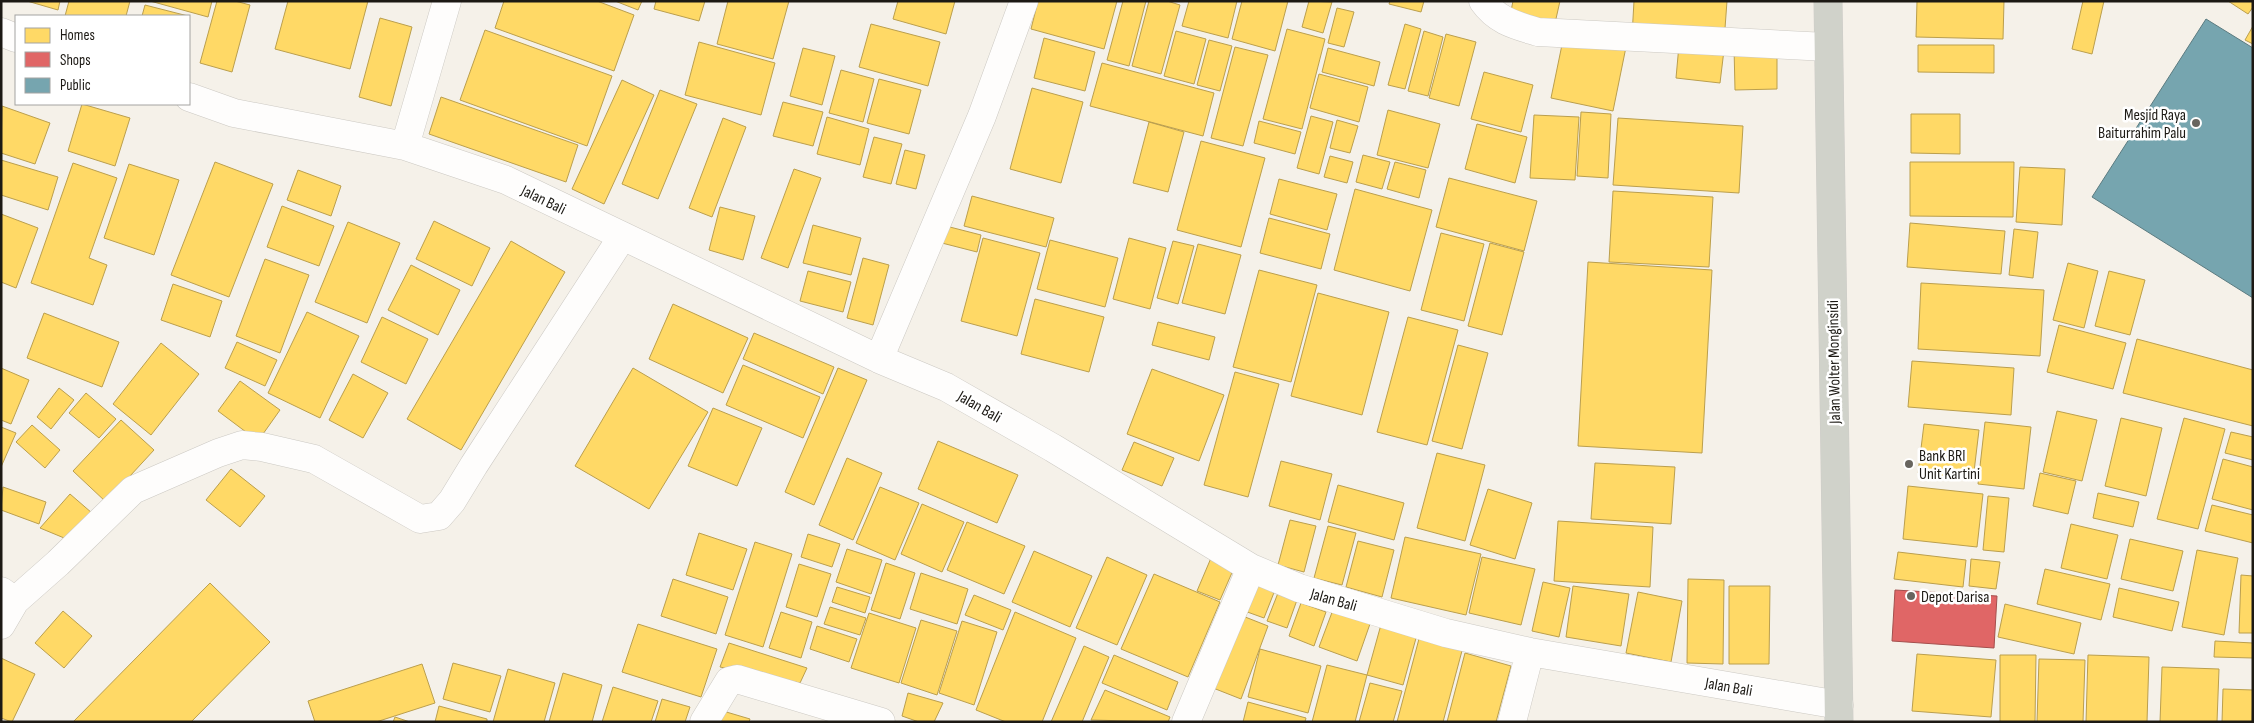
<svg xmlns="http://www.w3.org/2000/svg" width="2254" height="723" viewBox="0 0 2254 723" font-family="'Sofia Sans Condensed',sans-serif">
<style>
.homes{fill:#ffd966;stroke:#bb9f4d}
.shops{fill:#e06666;stroke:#a54f4d}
.public{fill:#76a5af;stroke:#5b7b80}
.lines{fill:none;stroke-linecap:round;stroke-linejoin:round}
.minor-casing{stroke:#ccc9c3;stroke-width:29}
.highway-casing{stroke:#ceccc8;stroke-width:29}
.minor{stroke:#fefdfc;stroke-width:28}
.highway{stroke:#d0d2ca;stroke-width:28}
.poi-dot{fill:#68655f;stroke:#fff;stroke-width:2}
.labels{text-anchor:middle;stroke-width:5;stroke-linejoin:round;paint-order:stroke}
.poi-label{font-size:16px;fill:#1c1914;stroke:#fff;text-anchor:start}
.street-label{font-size:16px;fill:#1c1914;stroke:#fff}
</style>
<rect width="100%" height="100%" fill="#f5f1e9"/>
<path class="homes" d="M27 1H60L58 10Z
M69 1H130L126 16H65Z
M150 1H212L208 17Z
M217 1H235L250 5 232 72 200 63Z
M288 1H368L350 69 275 49Z
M504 1H597L634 15 614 71 495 28Z
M615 1H642L638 10Z
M656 1H705L699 21 654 9Z
M728 1H789L773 59 717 44Z
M898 1H955L946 34 893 19Z
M1038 1H1117L1104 49 1031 29Z
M1123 1H1146L1129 66 1107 60Z
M1149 1H1167L1180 5 1161 74 1132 66Z
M1189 1H1237L1228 38 1182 26Z
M1242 1H1288L1275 51 1232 39Z
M1309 1 1332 2 1323 33 1302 27Z
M1390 1H1424L1421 12 1389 4Z
M1513 1H1560L1553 32 1509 21Z
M1634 1H1727L1724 42 1632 36Z
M1917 1H2004L2003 39 1916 37Z
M2083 1H2104L2092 54 2072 49Z
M2228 1H2253V7L2248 14Z
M145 5 188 16H142Z
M1337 8 1354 12 1344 47 1328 43Z
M380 18 412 27 391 106 359 97Z
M871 24 940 42 928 86 859 67Z
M1405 24 1421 29 1405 89 1388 85Z
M2253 26V44L2245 40Z
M1287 29 1325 39 1302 129 1263 119Z
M485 30 612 76 587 146 460 100Z
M1176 31 1206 39 1194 84 1164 76Z
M1424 31 1443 37 1428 96 1408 91Z
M1446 34 1476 42 1459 106 1429 98Z
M1564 35 1626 47 1613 111 1551 98Z
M1044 38 1095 52 1085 91 1034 78Z
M1209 40 1232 46 1220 91 1197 85Z
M699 42 775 63 761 115 685 95Z
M1679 45 1724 50 1720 83 1676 78Z
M1918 45H1994V73L1918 72Z
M1235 47 1268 55 1243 146 1211 138Z
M1734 47H1777V89L1735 90Z
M803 48 835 56 822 105 790 96Z
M1328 48 1380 62 1374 86 1322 72Z
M1102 63 1214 93 1203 136 1090 106Z
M841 70 874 79 863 122 829 113Z
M1484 72 1533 85 1521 132 1471 119Z
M1319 74 1368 87 1359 122 1310 108Z
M879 79 921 90 909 134 867 123Z
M622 80 654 95 604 204 572 189Z
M1032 88 1083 102 1061 183 1010 169Z
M660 90 697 104 658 199 622 184Z
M441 97 578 145 566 182 429 134Z
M783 102 823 112 813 146 773 136Z
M82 104 130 118 115 166 68 151Z
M2 106 50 123 35 164 1 153Z
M1388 110 1440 124 1428 168 1377 155Z
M1581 112 1611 114 1608 178 1577 176Z
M1911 114H1960V154L1911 153Z
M1534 115 1579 117 1575 180 1530 178Z
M1311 116 1333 122 1319 174 1297 168Z
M827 117 869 129 860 165 817 154Z
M723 118 746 127 712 217 689 208Z
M1618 118 1743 126 1739 193 1613 185Z
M1337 120 1358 126 1350 153 1330 148Z
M1259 121 1301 132 1295 154 1254 143Z
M1149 122 1184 132 1168 192 1133 183Z
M1477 124 1527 137 1515 183 1465 169Z
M874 137 902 144 891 184 863 177Z
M1201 141 1265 158 1241 247 1177 230Z
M905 150 925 155 916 189 896 184Z
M1363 155 1390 162 1382 189 1356 182Z
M1330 156 1353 162 1347 183 1324 177Z
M1 160 58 177 48 210 1 195Z
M215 162 273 184 229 297 171 275Z
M1395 162 1426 170 1419 198 1387 189Z
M1910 162H2014L2013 217 1910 216Z
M73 163 117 178 89 258 107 265 93 305 31 283Z
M129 164 179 180 154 255 104 238Z
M2020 167 2065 169 2062 225 2016 222Z
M794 169 821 178 788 268 761 258Z
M298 170 341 186 331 216 287 200Z
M1449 178 1537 201 1524 251 1436 227Z
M1279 179 1337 194 1327 230 1270 214Z
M1355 189 1432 210 1410 291 1334 270Z
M1613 191 1713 197 1709 267 1609 262Z
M972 196 1054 218 1046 247 964 226Z
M282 206 334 226 319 266 267 247Z
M720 207 755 216 743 260 709 250Z
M1 214 38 228 16 288 1 282Z
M1269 218 1330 234 1321 269 1260 253Z
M434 221 490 248 472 286 416 259Z
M348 222 400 243 367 323 315 302Z
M1910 223 2005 231 2001 274 1907 267Z
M813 225 861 238 851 275 803 263Z
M942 225 981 235 977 252 938 242Z
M2014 229 2038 232 2033 278 2009 275Z
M1441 233 1484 244 1464 321 1421 310Z
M983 238 1040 253 1017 336 961 321Z
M1129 238 1166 248 1150 309 1113 299Z
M1050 240 1118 258 1105 307 1037 289Z
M511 241 565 272 461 450 407 419Z
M1173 241 1194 246 1178 304 1157 298Z
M1490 243 1524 252 1502 335 1468 326Z
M1198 244 1241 255 1225 314 1182 303Z
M863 258 889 265 873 325 847 318Z
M265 259 309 275 280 353 236 336Z
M1588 262 1712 270 1702 453 1578 446Z
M2068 263 2098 271 2084 328 2053 320Z
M411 265 460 290 438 335 388 310Z
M1259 270 1317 285 1291 382 1233 367Z
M808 271 851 282 843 312 800 301Z
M2109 271 2145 280 2130 335 2095 326Z
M1921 283 2044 290 2040 356 1918 349Z
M173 284 222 301 210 337 161 320Z
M1318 293 1389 312 1362 415 1291 396Z
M1035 299 1104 317 1089 372 1021 354Z
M673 304 748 338 723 393 649 359Z
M307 312 359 336 320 418 268 393Z
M44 313 119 342 102 387 27 358Z
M382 317 428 339 406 384 361 362Z
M1408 317 1458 330 1427 445 1377 432Z
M1158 322 1215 337 1209 360 1152 345Z
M2059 325 2126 343 2113 389 2047 372Z
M754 333 834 367 823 394 743 359Z
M2137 339 2253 370V426L2123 393Z
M237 342 277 360 265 386 225 368Z
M161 343 199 374 151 435 113 404Z
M1458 345 1488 353 1462 449 1432 441Z
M1912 361 2014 368 2011 415 1908 407Z
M743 365 820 397 803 438 726 405Z
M1 368 29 380 11 424 1 420Z
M633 368 708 412 649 509 575 466Z
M838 368 867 380 814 505 785 492Z
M1152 369 1224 395 1199 461 1127 434Z
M1235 372 1279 384 1248 497 1204 485Z
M353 374 388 393 363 438 329 420Z
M240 381 280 410 258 441 218 411Z
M59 388 74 400 51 429 37 417Z
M86 393 116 419 99 438 69 413Z
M713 408 762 428 737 486 688 466Z
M2057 411 2097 420 2082 481 2043 472Z
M2121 418 2162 428 2146 496 2105 486Z
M2184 418 2225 429 2198 529 2157 519Z
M121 420 154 450 106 502 73 471Z
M1985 422 2031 427 2024 489 1978 484Z
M1924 424 1979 430 1973 480 1918 473Z
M32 425 60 450 45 468 16 442Z
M1 427 16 433 1 467Z
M2231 432 2253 437V460L2225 453Z
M938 441 1018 475 997 523 918 489Z
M1134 442 1174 458 1162 486 1122 470Z
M1437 453 1485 465 1465 541 1417 528Z
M847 458 882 473 853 540 819 525Z
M2223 459 2253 467V510L2212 499Z
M1281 461 1332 474 1320 520 1269 506Z
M1595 463 1675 467 1671 524 1591 519Z
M231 469 265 496 240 527 206 500Z
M2040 473 2076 481 2068 514 2033 506Z
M1338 485 1404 503 1394 540 1328 522Z
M1908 486 1983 494 1977 547 1903 539Z
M3 487 46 502 39 524 1 510Z
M880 487 919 503 895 560 856 543Z
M1488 489 1532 503 1515 559 1470 545Z
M2098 493 2139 502 2133 527 2093 518Z
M70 494 92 513 69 540 40 528Z
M1988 496 2009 498 2004 552 1983 550Z
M922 504 964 522 942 572 901 554Z
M2212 505 2253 515V543L2205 531Z
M1290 520 1316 526 1304 572 1278 565Z
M1558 521 1653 527 1650 587 1554 581Z
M967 522 1025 546 1004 594 947 570Z
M2071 524 2118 535 2107 579 2061 568Z
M1328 526 1356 533 1342 585 1314 578Z
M699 533 747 549 733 590 686 575Z
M808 534 840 544 832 567 801 557Z
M1405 537 1481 554 1466 615 1391 598Z
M2130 539 2183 551 2173 591 2121 579Z
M1358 541 1394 550 1382 597 1346 587Z
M755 542 792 554 763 647 725 635Z
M847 549 882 560 871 594 836 582Z
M2197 550 2238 558 2224 635 2182 627Z
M1034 551 1092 576 1070 627 1012 602Z
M1898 552 1966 560 1963 587 1894 579Z
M1107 557 1147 575 1117 645 1076 628Z
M1482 557 1535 569 1521 625 1469 613Z
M1211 558 1234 568 1220 600 1197 591Z
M1971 559 2000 562 1996 589 1969 586Z
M886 563 915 573 900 619 871 610Z
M799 564 831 574 817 617 786 607Z
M2045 569 2110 584 2101 620 2037 604Z
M921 573 968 589 957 624 910 609Z
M1154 574 1220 602 1188 677 1121 649Z
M2241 575 2253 576V633H2239Z
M673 579 728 597 716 634 661 616Z
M1688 579 1724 580 1723 664 1687 663Z
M1249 580 1275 590 1264 618 1239 609Z
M1543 582 1570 588 1559 637 1532 631Z
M210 583 270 642 191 722H73Z
M1573 586 1629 594 1621 646 1566 637Z
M1729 586H1770L1769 664H1729Z
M837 587 870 597 865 613 832 602Z
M2119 588 2179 602 2172 631 2113 617Z
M1638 592 1682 601 1671 662 1626 653Z
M1278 593 1297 600 1287 628 1267 621Z
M974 595 1011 610 1003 630 965 615Z
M1301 603 1326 612 1314 646 1289 636Z
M2005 604 2081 623 2074 654 1998 637Z
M830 607 866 618 860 635 824 624Z
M1334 607 1371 621 1357 661 1319 647Z
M63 611 92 636 64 668 35 643Z
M781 612 812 622 801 658 769 648Z
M1015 612 1076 638 1042 722H1006L976 710Z
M869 613 916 628 899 683 851 668Z
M1235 613 1268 626 1241 699 1208 686Z
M921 620 957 631 937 695 901 683Z
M962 621 997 632 974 705 939 693Z
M1382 621 1418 631 1403 685 1367 675Z
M638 624 717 649 701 697 622 672Z
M817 626 857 639 849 662 810 649Z
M1420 635 1463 647 1443 722H1397Z
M2215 641 2253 643V658L2214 657Z
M729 643 807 668 800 683 720 667Z
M1084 646 1109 657 1082 722H1051Z
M1260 649 1321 666 1308 713 1248 697Z
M1465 653 1511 666 1496 722H1447Z
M1917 654 1996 660 1991 717 1912 711Z
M1114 655 1178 682 1167 710 1102 683Z
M2000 655H2036L2035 722H2000Z
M2088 655 2149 657 2147 722H2086Z
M1 658 35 674 12 722 1 718Z
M2039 659 2085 660 2083 722H2037Z
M453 663 501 676 490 712 443 699Z
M422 664 435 703 376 722H315L308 701Z
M1327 665 1367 675 1355 722H1312Z
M2162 667 2219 669 2217 722H2160Z
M508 669 555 683 544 722H493Z
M563 673 602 685 592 722H549Z
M1370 683 1402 691 1393 722H1359Z
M613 687 658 701 651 722H602Z
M2223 689 2253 690 2252 722H2222Z
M1105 690 1170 717 1168 722 1091 720Z
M908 693 943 703 934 722H919L902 716Z
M662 699 690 707 685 722H655Z
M1248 702 1306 718 1305 722H1243Z
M439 706 487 719V722H435Z
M723 711 750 719 749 722H720Z
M395 717 410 722H393Z"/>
<path class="shops" d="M1895 590 1997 596 1994 648 1892 641Z"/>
<path class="public" d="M2206 19 2253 48V298L2092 197Z"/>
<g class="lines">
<defs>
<path id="minor" d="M1483 1C1497 21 1515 25 1538 32L1827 47
M1 32 16 38
M189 97 234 113 405 146 506 180 879 359 946 387 1053 448 1251 568 1299 588 1446 633 1530 652 1839 705
M405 146 447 1
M879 359 982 116 1024 1
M1 591 15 601 58 563 133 490 218 453 242 445 262 447 314 459 420 519 439 516 452 501 474 465 622 237
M1 625 15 601
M704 722 729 681 737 679 881 722
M1186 722 1251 568
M1512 722 1530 652"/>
<path id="highway" d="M1828 1 1839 722"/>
</defs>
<use href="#minor" class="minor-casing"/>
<use href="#highway" class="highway-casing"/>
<use href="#minor" class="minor"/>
<use href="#highway" class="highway"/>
</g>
<g class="poi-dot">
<circle cx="2196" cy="123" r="5"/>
<circle cx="1909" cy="464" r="5"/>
<circle cx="1911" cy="596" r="5"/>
</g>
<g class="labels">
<g class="poi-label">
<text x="2186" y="120" text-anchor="end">Mesjid Raya<tspan x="2186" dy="18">Baiturrahim Palu</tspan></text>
<text x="1919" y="461">Bank BRI<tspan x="1919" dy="18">Unit Kartini</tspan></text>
<text x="1921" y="602">Depot Darisa</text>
</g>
<g class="street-label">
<text transform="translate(544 199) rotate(26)" y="6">Jalan Bali</text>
<text transform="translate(1833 362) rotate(-91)" y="6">Jalan Wolter Monginsidi</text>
<text transform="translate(980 406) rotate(30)" y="6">Jalan Bali</text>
<text transform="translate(1334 599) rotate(16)" y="6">Jalan Bali</text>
<text transform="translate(1729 686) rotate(10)" y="6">Jalan Bali</text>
</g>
</g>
<rect width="2254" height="723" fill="none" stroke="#1c1914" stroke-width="5"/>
<rect x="15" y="15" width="175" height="90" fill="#ffffff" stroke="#a4a3a1"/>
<rect x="25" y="28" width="25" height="15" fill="#ffd966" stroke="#a4a3a1"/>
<text x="60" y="40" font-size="15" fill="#1c1914">Homes</text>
<rect x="25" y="52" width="25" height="15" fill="#e06666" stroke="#a4a3a1"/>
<text x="60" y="65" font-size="15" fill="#1c1914">Shops</text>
<rect x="25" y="78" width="25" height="15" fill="#76a5af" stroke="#a4a3a1"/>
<text x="60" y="90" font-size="15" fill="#1c1914">Public</text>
</svg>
